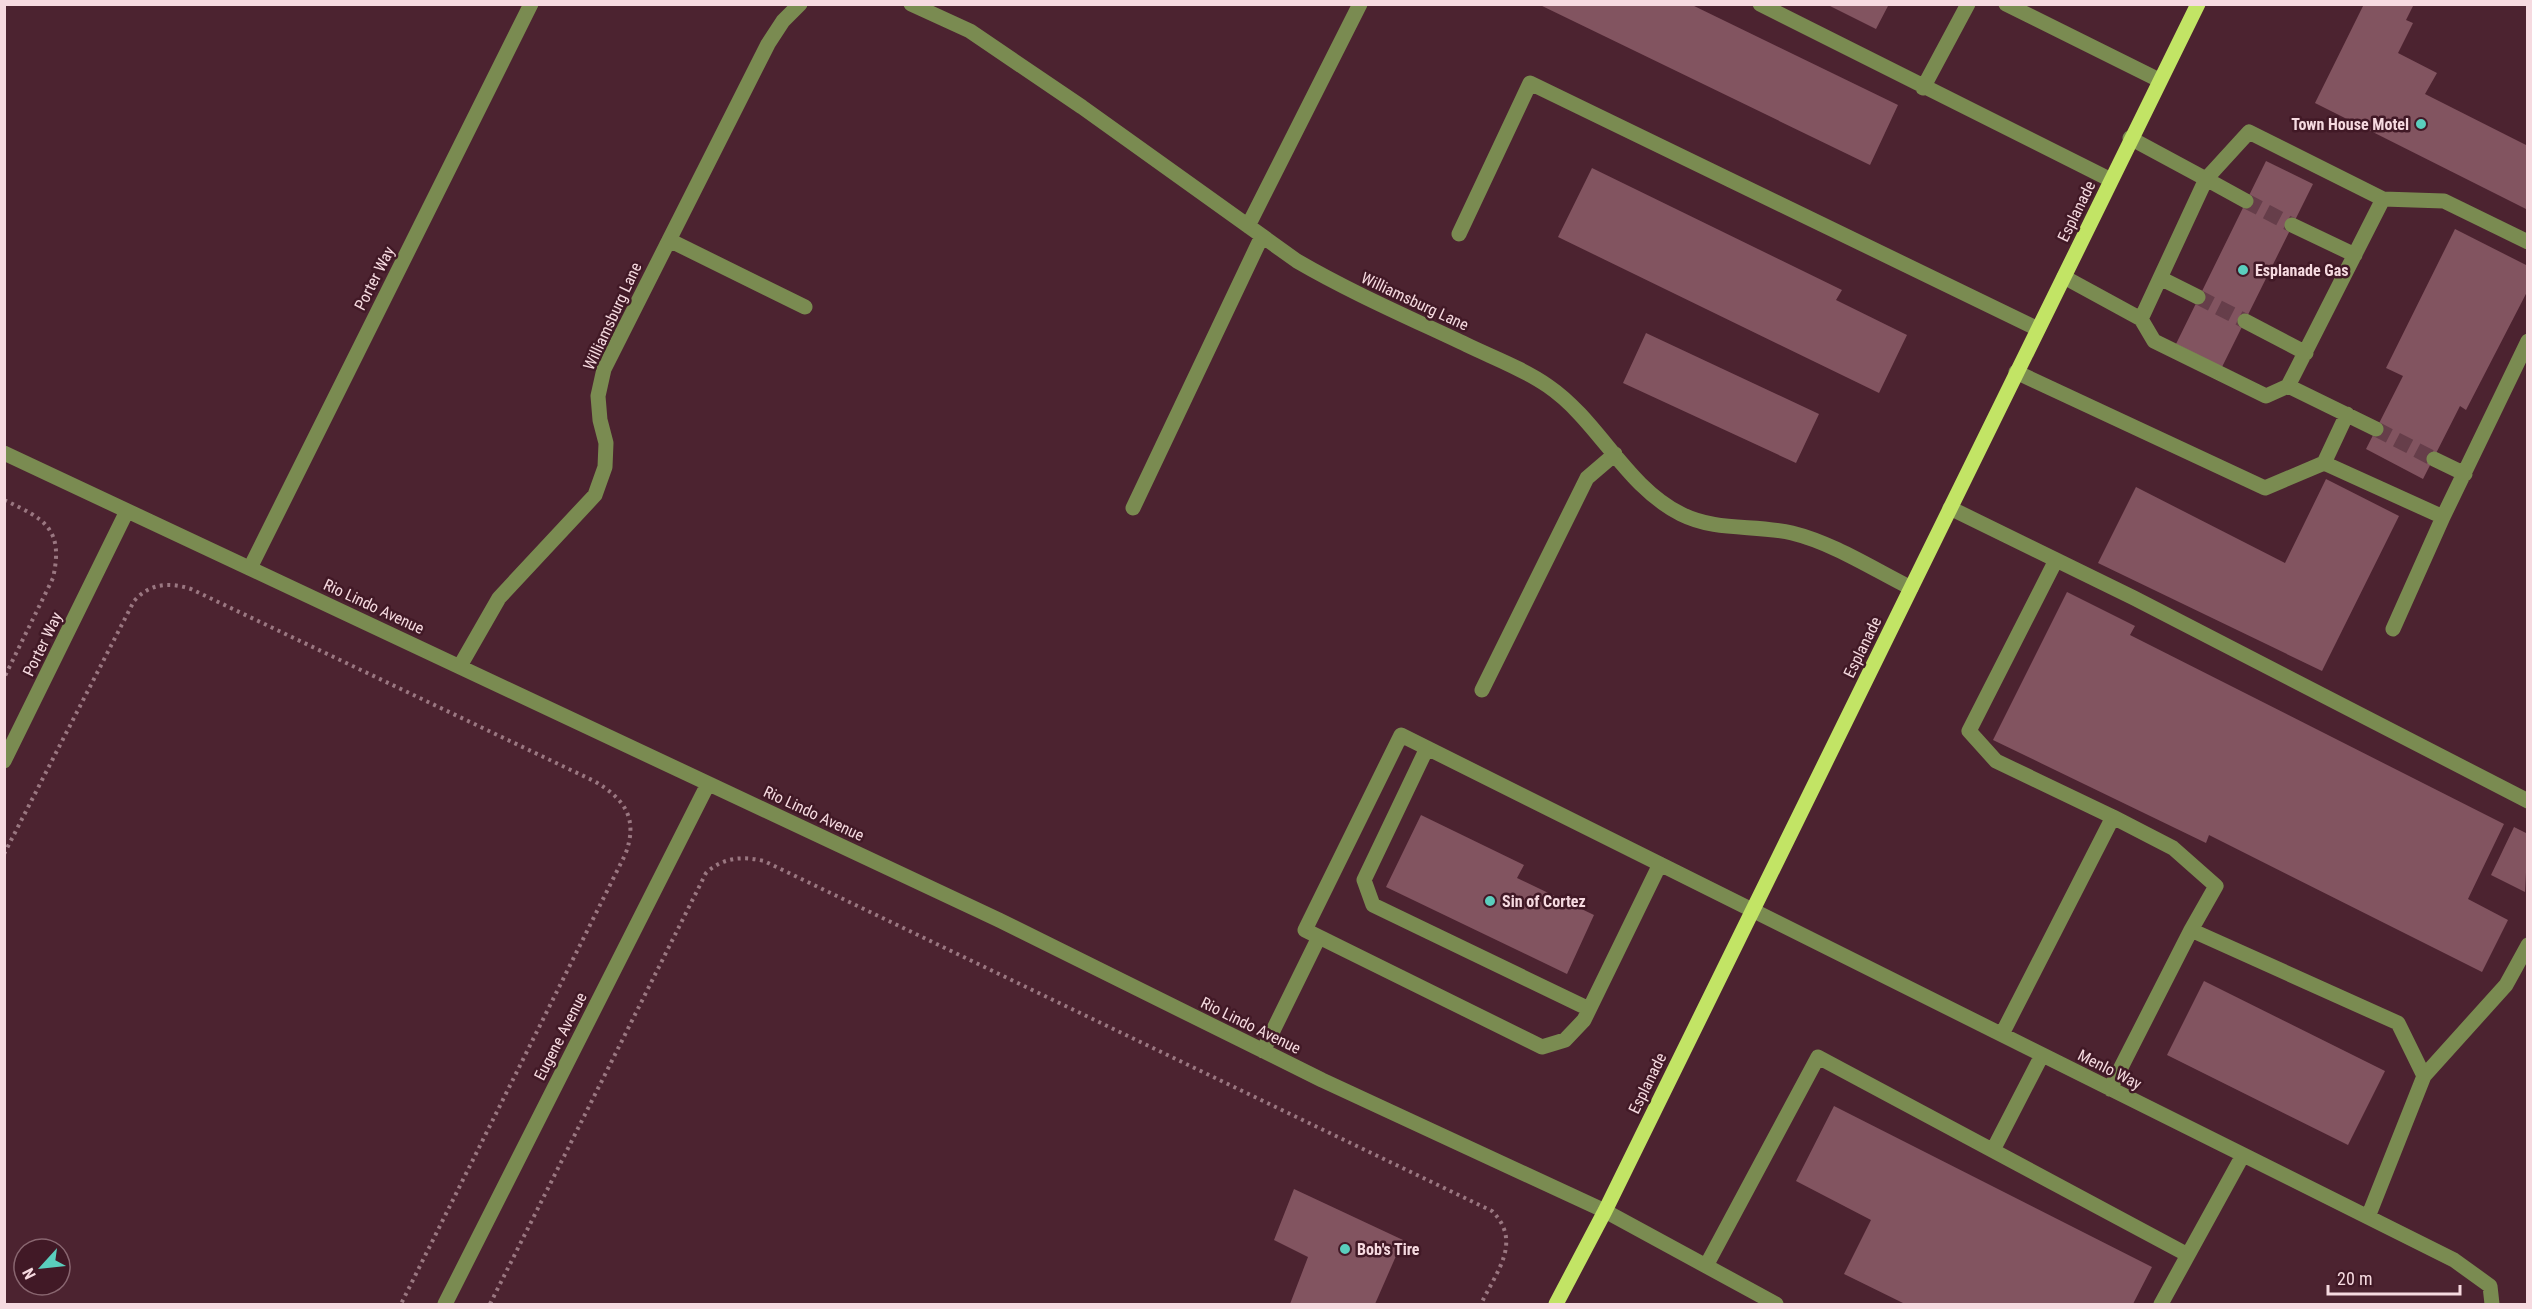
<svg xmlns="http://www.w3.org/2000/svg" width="2532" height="1309" viewBox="0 0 2532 1309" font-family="'Roboto Condensed',sans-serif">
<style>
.building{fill:#825460}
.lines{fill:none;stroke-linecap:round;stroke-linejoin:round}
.minor-tunnel{stroke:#663e4a;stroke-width:15;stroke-dasharray:15 8;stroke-linecap:butt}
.path{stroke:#9a7781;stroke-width:4;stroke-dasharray:3 4.5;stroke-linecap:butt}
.minor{stroke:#7a8b51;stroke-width:15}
.major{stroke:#c2e465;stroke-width:15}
.poi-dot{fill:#5acebd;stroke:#411926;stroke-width:2}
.labels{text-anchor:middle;stroke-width:5;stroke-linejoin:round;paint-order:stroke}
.poi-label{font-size:16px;font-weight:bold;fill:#f6dae0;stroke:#411926;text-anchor:start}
.street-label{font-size:16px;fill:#f6dae0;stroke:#411926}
</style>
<rect width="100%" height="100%" fill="#4c2330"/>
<path class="building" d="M1538 4H1690L1898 105 1870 165Z
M1826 4H1889L1876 29Z
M2364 4H2414L2406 20 2413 23 2398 53 2437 73 2425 94 2528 146V210L2315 103Z
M2266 161 2313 184 2222 367 2176 344Z
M1592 168 1842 290 1836 300 1907 335 1879 393 1558 237Z
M2455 229 2528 266V290L2466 410 2460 406 2423 479 2366 449 2403 376 2386 368Z
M1646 333 1819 414 1796 463 1623 383Z
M2326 479 2399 516 2322 671 2098 563 2136 487 2285 563Z
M2067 592 2135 626 2130 635 2504 824 2468 899 2508 920 2482 972 2209 835 2206 843 1993 740Z
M1421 815 1524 865 1517 878 1594 915 1567 974 1386 887Z
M2514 827 2528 834 2525 892 2491 875Z
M2204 981 2385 1071 2348 1145 2167 1055Z
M1834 1106 2152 1267 2133 1304H1905L1844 1274 1871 1220 1796 1181Z
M1294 1189 1403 1240 1375 1304H1290L1308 1257 1274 1240Z"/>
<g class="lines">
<path class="minor-tunnel" d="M2246 201 2292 225
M2198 297 2245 321
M2376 429 2434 459"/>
<path class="path" d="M4 500C45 519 64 529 53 578L4 678
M4 854 134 601C150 583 169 582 191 589L594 781C625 799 639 819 625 855L401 1304
M490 1304 706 873C723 857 743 856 764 861L1492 1211C1523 1242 1496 1272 1481 1304"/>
<path class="minor" d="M911 4 970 31 1082 107 1297 261C1352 293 1410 318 1467 345 1494 358 1524 369 1548 386 1599 421 1625 486 1681 514 1717 532 1754 524 1792 533 1833 543 1873 569 1911 588
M1760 4 2111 180
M2006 4 2159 80
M1923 88 1968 4
M2383 199 2444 201 2528 242
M2292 225 2355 255
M1248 226 1360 4
M1459 234 1530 83 2038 329
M669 240 805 307
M2064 277 2141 319 2154 341 2266 396 2288 386 2383 199 2249 132 2206 179 2130 138
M2160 278 2198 297
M2141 319 2206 179 2246 201
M2245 321 2306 353
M2016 372 2265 488 2324 463 2347 414
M2288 386 2376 429
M4 453 999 920 1322 1080 1605 1211 1776 1304
M2434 459 2465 474
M2324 463 2443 517 2393 629
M1133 508 1262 236
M1950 508 2134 598 2528 801
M2443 517 2528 341
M250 568 531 4
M460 666 499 598 595 495 605 467 606 443 600 420 598 396 604 369 768 44 783 21 800 4
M1482 690 1587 478 1615 454
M1427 748 1364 880 1373 905 1589 1009
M4 761 127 511
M2113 817 2173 848 2216 886 2191 930
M1660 864 1584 1020 1565 1040 1542 1047 1305 930 1401 735 2454 1260 2490 1286 2492 1304
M2002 1034 2113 817 1996 761 1969 731 2056 560
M1263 1051 1319 937
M2424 1076 2506 985 2528 945
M2110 1089 2191 930 2398 1023 2424 1076 2368 1217
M1993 1150 2042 1055
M1706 1266 1818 1057 2188 1255
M445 1304 708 784
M2161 1304 2243 1155"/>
<path class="major" d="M1556 1304 1605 1211 2198 4"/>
</g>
<g class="poi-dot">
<circle cx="2421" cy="124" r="6"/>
<circle cx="2243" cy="270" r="6"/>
<circle cx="1490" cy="901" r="6"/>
<circle cx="1345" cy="1249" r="6"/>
</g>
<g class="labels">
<g class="poi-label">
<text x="2409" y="130" text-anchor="end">Town House Motel</text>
<text x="2255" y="276">Esplanade Gas</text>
<text x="1502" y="907">Sin of Cortez</text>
<text x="1357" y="1255">Bob's Tire</text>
</g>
<g class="street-label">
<text transform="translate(2076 211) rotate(-64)" y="6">Esplanade</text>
<text transform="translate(374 278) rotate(-63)" y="6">Porter Way</text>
<text transform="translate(1415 301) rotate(25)" y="6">Williamsburg Lane</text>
<text transform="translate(612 316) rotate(-65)" y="6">Williamsburg Lane</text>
<text transform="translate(374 606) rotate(25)" y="6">Rio Lindo Avenue</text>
<text transform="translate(42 644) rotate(-64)" y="6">Porter Way</text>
<text transform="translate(1862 647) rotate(-64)" y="6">Esplanade</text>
<text transform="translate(814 813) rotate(25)" y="6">Rio Lindo Avenue</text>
<text transform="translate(1251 1025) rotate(26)" y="6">Rio Lindo Avenue</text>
<text transform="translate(560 1036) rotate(-63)" y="6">Eugene Avenue</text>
<text transform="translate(2110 1069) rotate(27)" y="6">Menlo Way</text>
<text transform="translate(1647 1083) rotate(-64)" y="6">Esplanade</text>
</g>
</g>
<rect width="2532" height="1309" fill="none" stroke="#f6dae0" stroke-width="12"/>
<g transform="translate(42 1267) rotate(243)"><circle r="28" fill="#411926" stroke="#896670" stroke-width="1.5"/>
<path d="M0-4.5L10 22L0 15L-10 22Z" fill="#5acebd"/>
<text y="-9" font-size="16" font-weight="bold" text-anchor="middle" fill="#f6dae0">N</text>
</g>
<path d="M2328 1285v9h132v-9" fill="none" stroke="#f6dae0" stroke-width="3"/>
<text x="2337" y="1285" font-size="18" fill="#f6dae0" stroke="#411926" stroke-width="4.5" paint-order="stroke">20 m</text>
</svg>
